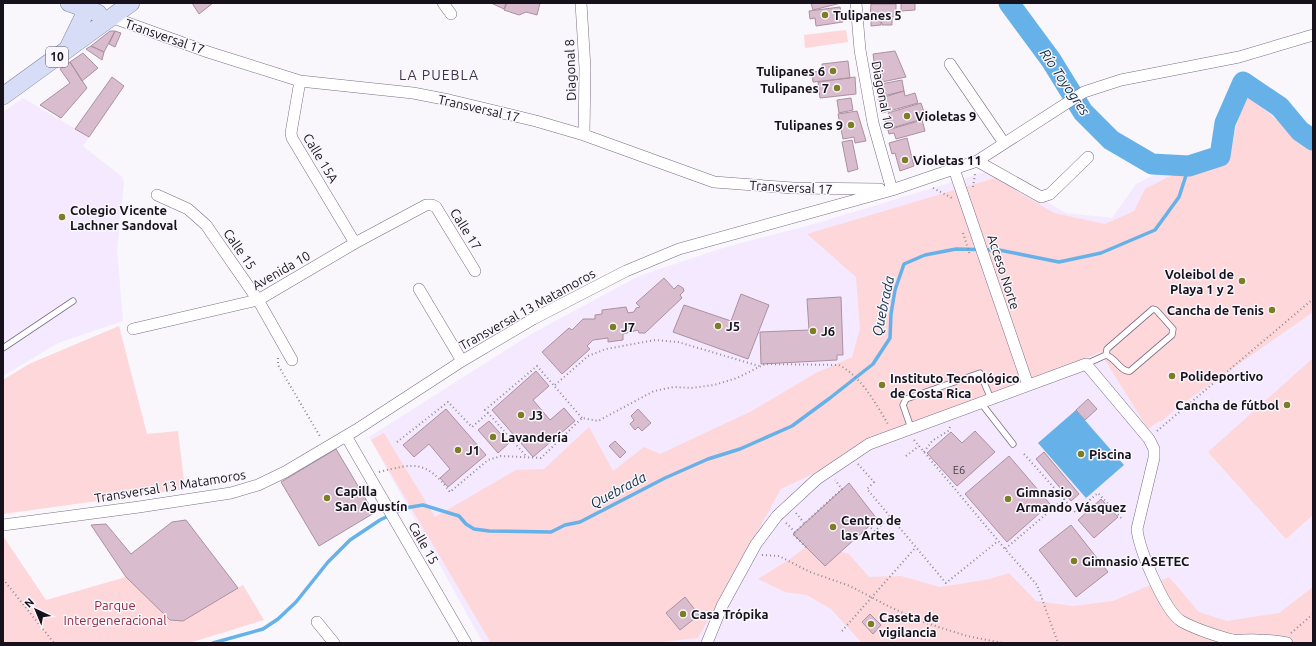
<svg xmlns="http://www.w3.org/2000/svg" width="1316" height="646" viewBox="0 0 1316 646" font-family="Ubuntu,sans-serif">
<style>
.built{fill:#f4e9fe}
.green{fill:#fed7da}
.water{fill:#67b1e9}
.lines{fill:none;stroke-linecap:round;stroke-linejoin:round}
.stream{stroke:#67b1e9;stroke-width:3.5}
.river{stroke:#67b1e9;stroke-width:21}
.building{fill:#d9bdcf;stroke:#ab90a1}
.lane-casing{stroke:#7a6e87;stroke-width:7}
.street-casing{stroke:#7a6e87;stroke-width:12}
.primary-casing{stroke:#8287a5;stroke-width:18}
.path{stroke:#8f8b93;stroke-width:2;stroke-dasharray:1 3;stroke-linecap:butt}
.lane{stroke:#fff;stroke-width:5.5}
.street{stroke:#fff;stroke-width:11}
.primary{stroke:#d7ddf6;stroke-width:17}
.poi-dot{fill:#7c7d25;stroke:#f9f6fc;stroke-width:1.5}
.labels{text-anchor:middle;stroke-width:3;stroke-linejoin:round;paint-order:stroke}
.number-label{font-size:11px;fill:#473c48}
.shield{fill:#f9f6fc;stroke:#5a565e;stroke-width:1}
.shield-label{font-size:12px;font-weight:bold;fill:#16111b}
.poi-label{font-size:13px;font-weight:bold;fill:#16111b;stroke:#f9f6fc;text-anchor:start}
.street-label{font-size:13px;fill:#16111b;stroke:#f9f6fc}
.park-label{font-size:13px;fill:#932a41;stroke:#f9f6fc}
.neighbourhood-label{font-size:14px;letter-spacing:1px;fill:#3e3349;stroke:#f9f6fc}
.water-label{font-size:14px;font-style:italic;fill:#0f3046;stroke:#f9f6fc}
</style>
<rect width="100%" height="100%" fill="#f9f6fc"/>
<path class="built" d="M1242 83 1281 107 1313 138V643H483L369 437 533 333 639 276 723 248 821 222 992 170 1066 213 1112 218 1136 184 1168 168 1221 158 1226 125Z
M23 98 89 137 83 146 122 177 124 183 117 251 123 321 58 343 3 376V112Z"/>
<path class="green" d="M846 30 848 42 805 48 804 35Z
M1244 92 1313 151V312L1175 409 1161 422 1159 421 1148 429 1100 352 995 398 894 435 781 489 698 638 651 643H491L371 440 384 433 435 517 516 470 544 469 589 427 613 471 644 447 660 454 752 411 814 374 852 357 860 329 856 277 807 234 995 178 1054 213 1105 224 1134 211 1145 189 1172 175 1216 167 1230 157Z
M119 326 147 434 178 431 185 489 3 514V380L29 364Z
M1313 358V515L1286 539 1208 452Z
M3 536 46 600 126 577 183 621 243 585 264 620 189 643H3Z
M811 543 849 554 869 577 901 576 940 587 990 579 1009 573 1036 601 1073 606 1113 601 1169 577 1199 612 1227 621 1279 613 1313 587V643H862L831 609 807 595 785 592 758 579 790 559Z"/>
<path class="water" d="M1076 410 1124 465 1086 498 1038 443Z"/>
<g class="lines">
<path class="stream" d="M213 643 263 629 278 619 296 602 328 562 350 540 380 520 405 508 423 505 459 516 466 524 474 529 489 531 551 532 565 525 580 522 665 478 708 459 740 449 792 426 830 398 873 364 890 338 891 314 895 290 904 264 925 255 956 249 999 250 1059 262 1101 253 1155 230 1179 197 1189 166"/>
<path class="river" d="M1009 3 1051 60 1083 112 1111 140 1152 164 1189 166 1220 156 1225 123 1243 82 1280 107 1300 131 1313 140"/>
</g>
<path class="building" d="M192 3H213L199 14Z
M491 3H506L504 9Z
M507 3H540L537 15 526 12 519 15 504 10Z
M811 3H841L813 10Z
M901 3H915V10L901 11Z
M871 4H896V17H870Z
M840 7 843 22 816 26 815 18 810 19 809 11Z
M871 18H881V25L871 26Z
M881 18H892V25H882Z
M110 31H115L104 52 91 46Z
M115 31 121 33 115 47 109 44Z
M91 46 104 52 102 60 86 49Z
M895 51 906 77 877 83 873 54Z
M83 53 98 68 82 81 70 62Z
M848 61 850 78 813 82 812 72 823 71 822 64Z
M70 62 87 88 61 118 40 105 70 83 60 69Z
M112 77 124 86 89 137 75 129Z
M855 77 856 94 820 98 818 82Z
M902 80 904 91 879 97 876 85Z
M904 91 905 96 915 93 918 103 882 113 878 99Z
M851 98 853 110 839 113 837 100Z
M921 103 926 118 888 129 885 121 891 119 888 113Z
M857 111 866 141 855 143 854 137 843 139 838 114Z
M922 120 925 131 896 139 894 133 889 134 888 130Z
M907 138 914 166 900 171 895 153 892 154 889 143Z
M852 140 858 169 848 172 842 142Z
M664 278 674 289 678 285 683 288 684 291 680 295 682 298 645 333H639L638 330 623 334V340L608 342V338L593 340 587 346 590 349 562 374 542 352 569 328 572 330 583 319H595V315L602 314V310L626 307 628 313 634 312 636 308 640 307 636 303Z
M741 294 769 305 748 359 673 332 684 305 731 321Z
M841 297 843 355H837V360L761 364 760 332 809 330 807 299Z
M536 371 549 386 533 400 550 420 564 408 575 421 533 457 492 410Z
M1088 399 1097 409 1085 420 1076 410Z
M446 409 486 455 448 487 440 478 450 469 429 444 414 457 403 445Z
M638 409 651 423 642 431 638 427 635 430 630 424 634 420 631 416Z
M489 421 509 443 498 453 478 430Z
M975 431 995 452 957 486 927 453 951 432 962 443Z
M615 441 626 452 620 458 609 446Z
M336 449 374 513 319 546 281 482Z
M1044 452 1079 494 1071 501 1036 459Z
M1009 456 1050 504 1007 542 965 494Z
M849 483 877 519 825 566 793 534Z
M1101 499 1118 517 1094 538 1078 520Z
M186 520 238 588 183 621 170 620 126 577 91 525 106 524 131 554 172 522Z
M1071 525 1108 572 1076 597 1039 550Z
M685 597 699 615 680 630 666 613Z
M870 614 881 625 873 634 862 622Z"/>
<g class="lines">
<defs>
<path id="lane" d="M3 348 73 301
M1086 364 1106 355 1107 349 1153 309 1156 310 1173 329 1172 335 1130 371C1121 373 1115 357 1106 355
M981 403 1013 444
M911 428 903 405 906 399 980 373 991 399"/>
<path id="street" d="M443 3 451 14
M581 3 585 68 584 135
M856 3 860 50 873 123 892 190
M111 17 208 52 300 81 413 93 449 100 536 121 584 135 714 182 793 188 880 189
M950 64 1004 143
M300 81 291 133 292 138 355 243
M977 161 1041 197 1050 194 1088 157
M954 169 1028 385
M157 195 188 209 206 225 258 300 292 360
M419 289 462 361
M133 329 258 300 355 243 426 205H432L436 207 475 271
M346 436 466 643
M3 525 139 507 231 493 258 485 285 472 356 430 462 361 533 319 626 271 679 249 892 190 977 161 1084 92 1121 80 1239 57 1313 35
M317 622 334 643
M707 643 722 606 756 544 777 516 817 479 869 444 1086 364 1149 439 1154 449V458L1137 529C1139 549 1164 610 1181 621 1193 628 1219 637 1233 640 1240 641 1249 639 1257 640 1267 640 1277 641 1287 643"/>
<path id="primary" d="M69 3 98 13
M69 46 87 9
M3 96 131 3"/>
</defs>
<use href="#lane" class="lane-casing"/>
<use href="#street" class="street-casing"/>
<use href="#primary" class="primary-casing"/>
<path class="path" d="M973 187 975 174
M933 188 952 198
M963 233 970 255
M278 358V365L321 438
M555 385 588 356 606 349 655 340 678 342 759 366
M488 413 485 410 537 366 582 418
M1157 431 1313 299
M914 440 1005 549
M397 442 448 402 472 427 488 413 526 456
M924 452 932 441 948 431 950 427
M1024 454 1064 499 1005 549 1037 585 1058 643
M906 456 919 446
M858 464 874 482 867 489 946 583 998 541
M379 472C415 463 426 460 450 492L488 460 501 456 541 458 582 418 598 421 654 391 674 387 691 388 714 385 737 378 765 364 839 365C862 377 876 404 889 426
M1064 499 1075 512 1098 493 1123 520
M796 513 804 523
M786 523 795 532
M871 528 875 531 890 517
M806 547 793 534 842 489 835 480
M762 555 779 556 810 572 850 586 890 607 926 623 967 636 1003 643
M3 579 54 643
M842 631 916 547
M1291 633 1313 614"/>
<use href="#lane" class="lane"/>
<use href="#street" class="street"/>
<use href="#primary" class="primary"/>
</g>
<g class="poi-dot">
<circle cx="825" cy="15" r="4"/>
<circle cx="833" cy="71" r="4"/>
<circle cx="837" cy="88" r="4"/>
<circle cx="907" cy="116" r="4"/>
<circle cx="851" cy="125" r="4"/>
<circle cx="905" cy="160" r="4"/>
<circle cx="62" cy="217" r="4"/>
<circle cx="1242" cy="281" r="4"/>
<circle cx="1272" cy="310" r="4"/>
<circle cx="718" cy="326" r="4"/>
<circle cx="613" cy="327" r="4"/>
<circle cx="813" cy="331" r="4"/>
<circle cx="1172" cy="376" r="4"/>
<circle cx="882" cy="385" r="4"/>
<circle cx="1287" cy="405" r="4"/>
<circle cx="521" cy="415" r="4"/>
<circle cx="493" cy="437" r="4"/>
<circle cx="458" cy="450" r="4"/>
<circle cx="1081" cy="454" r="4"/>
<circle cx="327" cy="498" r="4"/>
<circle cx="1008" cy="499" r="4"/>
<circle cx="833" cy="527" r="4"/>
<circle cx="1074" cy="561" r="4"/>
<circle cx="683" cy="614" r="4"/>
<circle cx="871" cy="624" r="4"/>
</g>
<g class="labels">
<g class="number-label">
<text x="959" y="474">E6</text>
</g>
<rect class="shield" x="46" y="47" width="22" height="20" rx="3"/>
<g class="shield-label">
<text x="57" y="61">10</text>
</g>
<g class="poi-label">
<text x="833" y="20">Tulipanes 5</text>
<text x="825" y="76" text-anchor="end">Tulipanes 6</text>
<text x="829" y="93" text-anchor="end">Tulipanes 7</text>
<text x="915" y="121">Violetas 9</text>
<text x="843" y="130" text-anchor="end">Tulipanes 9</text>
<text x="913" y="165">Violetas 11</text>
<text x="70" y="215">Colegio Vicente<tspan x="70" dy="15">Lachner Sandoval</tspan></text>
<text x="1234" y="279" text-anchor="end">Voleibol de<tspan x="1234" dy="15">Playa 1 y 2</tspan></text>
<text x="1264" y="315" text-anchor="end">Cancha de Tenis</text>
<text x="726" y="331">J5</text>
<text x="621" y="332">J7</text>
<text x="821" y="336">J6</text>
<text x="1180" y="381">Polideportivo</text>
<text x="890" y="383">Instituto Tecnológico<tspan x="890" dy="15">de Costa Rica</tspan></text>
<text x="1279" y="410" text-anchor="end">Cancha de fútbol</text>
<text x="529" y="420">J3</text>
<text x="501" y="442">Lavandería</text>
<text x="466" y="455">J1</text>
<text x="1089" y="459">Piscina</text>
<text x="335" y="496">Capilla<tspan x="335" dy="15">San Agustín</tspan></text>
<text x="1016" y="497">Gimnasio<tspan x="1016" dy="15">Armando Vásquez</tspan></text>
<text x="841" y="525">Centro de<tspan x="841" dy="15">las Artes</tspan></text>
<text x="1082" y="566">Gimnasio ASETEC</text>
<text x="691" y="619">Casa Trópika</text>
<text x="879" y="622">Caseta de<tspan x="879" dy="15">vigilancia</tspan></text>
</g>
<g class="street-label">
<text transform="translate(165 36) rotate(19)" y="5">Transversal 17</text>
<text transform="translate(570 70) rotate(-92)" y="5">Diagonal 8</text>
<text transform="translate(883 95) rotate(79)" y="5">Diagonal 10</text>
<text transform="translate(479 108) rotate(13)" y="5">Transversal 17</text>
<text transform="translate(321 158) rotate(59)" y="5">Calle 15A</text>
<text transform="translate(791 187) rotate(3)" y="5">Transversal 17</text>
<text transform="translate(466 229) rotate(58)" y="5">Calle 17</text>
<text transform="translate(240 249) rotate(55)" y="5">Calle 15</text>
<text transform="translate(281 270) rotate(-30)" y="5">Avenida 10</text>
<text transform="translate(1004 272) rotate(72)" y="5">Acceso Norte</text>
<text transform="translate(527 309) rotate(-29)" y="5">Transversal 13 Matamoros</text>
<text transform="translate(170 486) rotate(-9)" y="5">Transversal 13 Matamoros</text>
<text transform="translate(424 543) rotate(60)" y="5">Calle 15</text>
</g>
<g class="park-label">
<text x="115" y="610">Parque<tspan x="115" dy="15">Intergeneracional</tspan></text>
</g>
<g class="neighbourhood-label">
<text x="439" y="80">LA PUEBLA</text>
</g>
<g class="water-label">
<text transform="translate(1065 82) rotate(56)" y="5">Río Toyogres</text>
<text transform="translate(883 306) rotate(-78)" y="5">Quebrada</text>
<text transform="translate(618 490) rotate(-28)" y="5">Quebrada</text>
</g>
</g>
<rect width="1316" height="646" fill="none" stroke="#16111b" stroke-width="8"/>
<g transform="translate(36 610) rotate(316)" stroke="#f9f6fc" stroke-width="3" paint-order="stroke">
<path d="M0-3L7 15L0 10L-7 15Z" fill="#16111b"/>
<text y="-6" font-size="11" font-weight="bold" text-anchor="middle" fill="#16111b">N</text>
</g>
</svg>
